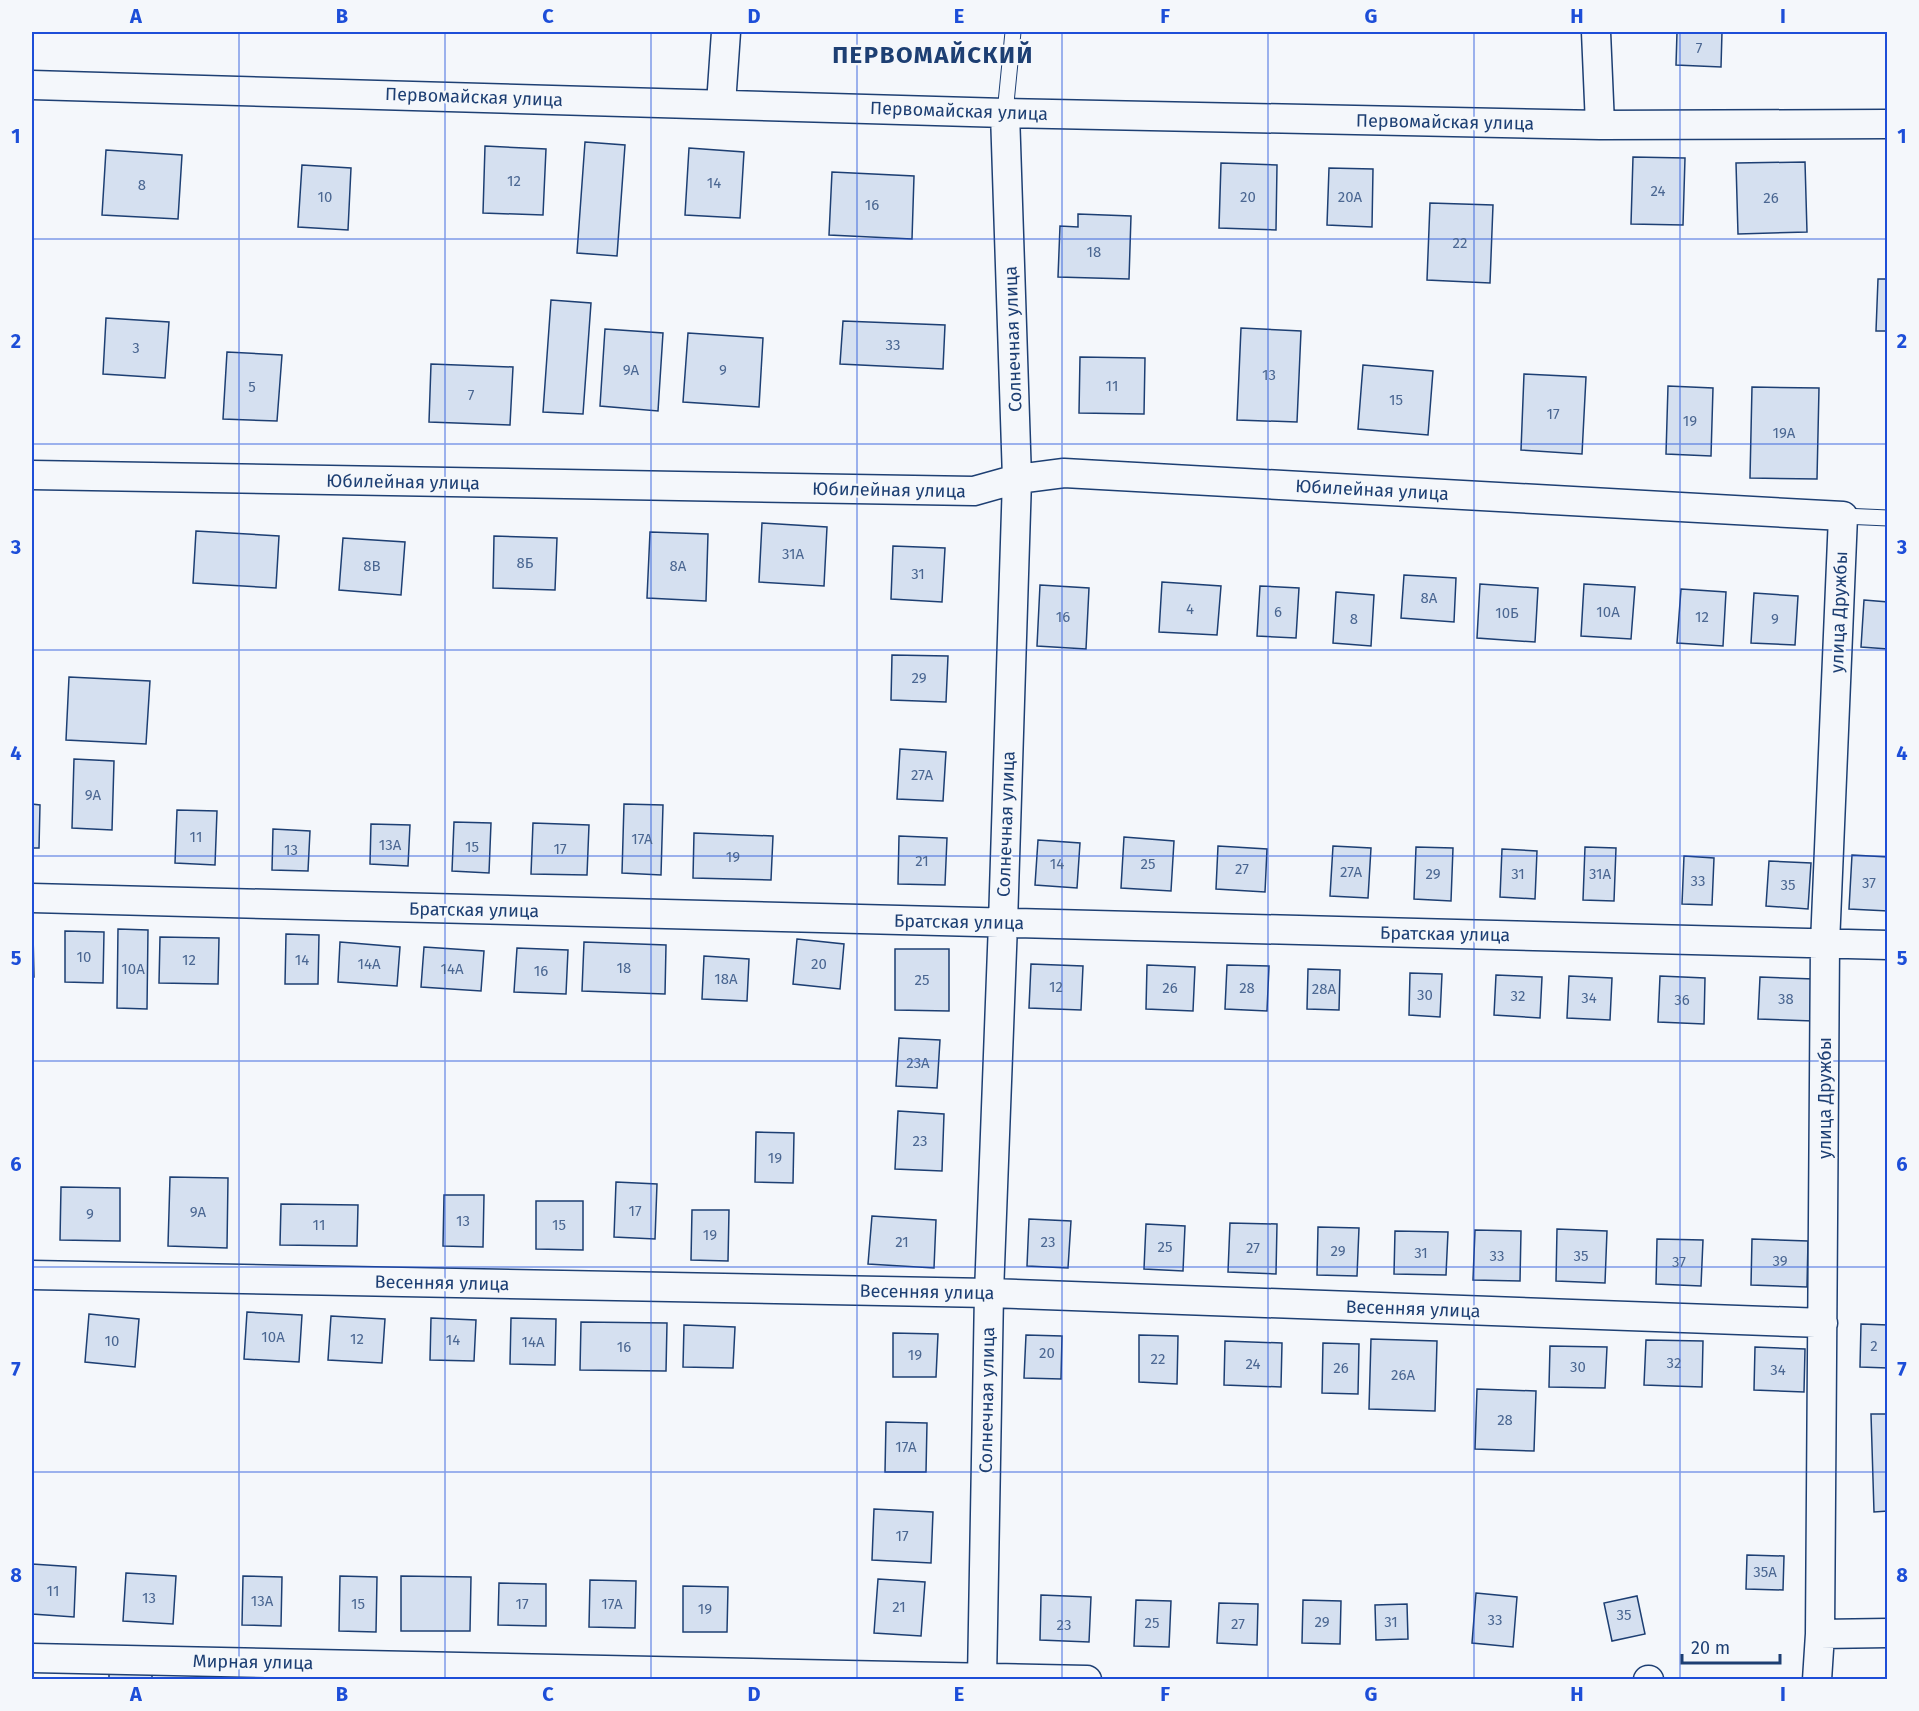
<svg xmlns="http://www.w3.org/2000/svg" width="1919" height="1711" viewBox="0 0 1919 1711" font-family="'Fira Sans',sans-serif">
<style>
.building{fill:#d5e0f0;stroke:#1d3f73;stroke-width:1.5}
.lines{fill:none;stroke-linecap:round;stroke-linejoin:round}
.service-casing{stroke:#1d3f73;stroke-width:17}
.minor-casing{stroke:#1d3f73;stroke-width:31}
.service{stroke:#f4f7fb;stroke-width:15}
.minor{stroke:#f4f7fb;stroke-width:28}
.grid{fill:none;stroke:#1d4ed8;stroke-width:1.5;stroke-opacity:0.55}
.labels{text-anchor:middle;stroke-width:4.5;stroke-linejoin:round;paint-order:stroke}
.number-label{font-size:15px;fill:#4b6792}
.street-label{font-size:18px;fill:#1d3f73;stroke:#f4f7fb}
.district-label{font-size:24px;font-weight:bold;letter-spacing:1.5px;fill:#1d3f73;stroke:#f4f7fb}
.neatline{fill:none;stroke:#1d4ed8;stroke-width:2}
.grid-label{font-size:20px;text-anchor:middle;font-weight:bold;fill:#1d4ed8}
</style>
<rect width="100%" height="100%" fill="#f4f7fb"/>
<path class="building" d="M1677 32H1722L1721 67 1676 65Z
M585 142 625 145 617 256 577 253Z
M485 146 546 149 543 215 483 213Z
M689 148 744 152 740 218 685 215Z
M106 150 182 155 178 219 102 215Z
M1633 157 1685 158 1683 225 1631 224Z
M1805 162 1807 232 1738 234 1736 163Z
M1221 163 1277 165 1276 230 1219 228Z
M302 165 351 168 348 230 298 227Z
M1329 168 1373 169 1372 227 1327 225Z
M832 172 914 176 912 239 829 235Z
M1430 203 1493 205 1490 283 1427 280Z
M1078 214 1131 216 1129 279 1058 277 1060 226 1078 227Z
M1878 279H1888V331H1876Z
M551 300 591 303 583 414 543 412Z
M106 318 169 322 165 378 103 374Z
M843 321 945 325 943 369 840 364Z
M1241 328 1301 331 1297 422 1237 420Z
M605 329 663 333 658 411 600 406Z
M688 333 763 338 759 407 683 402Z
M227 352 282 355 277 421 223 419Z
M1080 357 1145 358 1144 414 1079 413Z
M431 364 513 367 510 425 429 422Z
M1363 365 1433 371 1428 435 1358 429Z
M1524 374 1586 377 1582 454 1521 450Z
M1668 386 1713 388 1711 456 1666 454Z
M1752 387 1819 388 1817 479 1750 478Z
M762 523 827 527 824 586 759 582Z
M196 531 279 536 276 588 193 583Z
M650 532 708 534 706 601 647 598Z
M494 536 557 538 555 590 493 588Z
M343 538 405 542 401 595 339 590Z
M893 546 945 548 942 602 891 599Z
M1404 575 1456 578 1454 622 1401 618Z
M1162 582 1221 586 1217 635 1159 632Z
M1480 584 1538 588 1535 642 1477 638Z
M1584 584 1635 587 1631 639 1581 636Z
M1040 585 1089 588 1086 649 1037 646Z
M1260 586 1299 588 1296 638 1257 636Z
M1681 589 1726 592 1723 646 1677 643Z
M1336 592 1374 595 1371 646 1333 643Z
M1754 593 1798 596 1795 645 1751 643Z
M1864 600 1888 602V649L1861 647Z
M892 655 948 656 946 702 891 700Z
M69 677 150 681 146 744 66 740Z
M900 749 946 752 943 801 897 799Z
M74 759 114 761 112 830 72 828Z
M32 804 40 805 39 848H32Z
M624 804 663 805 661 875 622 873Z
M177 810 217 811 215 865 175 863Z
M454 822 491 823 489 873 452 871Z
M533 823 589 825 587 875 531 874Z
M371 824 410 825 408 866 370 864Z
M273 829 310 831 308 871 272 870Z
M694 833 773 836 771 880 693 878Z
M899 836 947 838 945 885 898 884Z
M1124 837 1174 841 1171 891 1121 888Z
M1038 840 1080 843 1077 888 1035 885Z
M1218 846 1267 849 1265 892 1216 889Z
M1333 846 1371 848 1368 898 1330 896Z
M1416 847 1453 848 1451 901 1414 899Z
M1585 847 1616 848 1614 901 1583 900Z
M1502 849 1537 851 1535 899 1500 897Z
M1852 855 1888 857V911L1849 909Z
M1684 856 1714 858 1712 905 1682 904Z
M1769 861 1811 863 1808 909 1766 906Z
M118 929 148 930 147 1009 117 1008Z
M65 931 104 932 103 983 65 982Z
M32 934H33L34 977H32Z
M286 934 319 935 318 984H285Z
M160 937 219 938 218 984 159 983Z
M797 939 844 944 840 989 793 984Z
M340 942 400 947 397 986 338 982Z
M584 942 666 945 665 994 582 991Z
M424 947 484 951 481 991 421 987Z
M517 948 568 950 566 994 514 992Z
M895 949H949V1011L895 1010Z
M704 956 749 959 747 1001 702 999Z
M1031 964 1083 966 1081 1010 1029 1008Z
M1147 965 1195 967 1193 1011 1146 1009Z
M1227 965 1269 966 1267 1011 1225 1009Z
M1308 969 1340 970 1339 1010 1307 1009Z
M1410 973 1442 974 1440 1017 1409 1015Z
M1496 975 1542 977 1540 1018 1494 1015Z
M1569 976 1612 978 1610 1020 1567 1018Z
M1660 976 1705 978 1704 1024 1658 1022Z
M1760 977 1814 979 1813 1021 1758 1019Z
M899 1038 940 1040 937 1088 896 1086Z
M898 1111 944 1114 942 1171 895 1169Z
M756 1132 794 1133 793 1183 755 1182Z
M170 1177 228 1178 227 1248 168 1246Z
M616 1182 657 1184 655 1239 614 1237Z
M61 1187 120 1188V1241L60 1240Z
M444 1195H484L483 1247 443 1246Z
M536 1201H583V1250L536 1249Z
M281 1204 358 1205 357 1246 280 1245Z
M692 1210H729L728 1261 691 1260Z
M872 1216 936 1220 934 1268 868 1264Z
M1029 1219 1071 1221 1068 1268 1027 1266Z
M1230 1223 1277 1224 1276 1274 1228 1272Z
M1146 1224 1185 1226 1183 1271 1144 1269Z
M1318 1227 1359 1228 1357 1276 1317 1275Z
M1557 1229 1607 1231 1605 1283 1556 1281Z
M1475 1230 1521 1231 1520 1281 1473 1280Z
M1395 1231 1448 1232 1446 1275 1394 1274Z
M1657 1239 1703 1240 1701 1286 1656 1284Z
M1752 1239 1808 1241 1807 1287 1751 1285Z
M247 1312 302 1315 299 1362 244 1359Z
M89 1314 139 1319 135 1367 85 1362Z
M331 1316 385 1319 382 1363 328 1360Z
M431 1318 476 1320 474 1361 430 1360Z
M511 1318 556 1319 555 1365 510 1364Z
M581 1322 667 1323 666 1371 580 1370Z
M1861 1324 1888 1325V1368L1860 1367Z
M684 1325 735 1327 733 1368 683 1367Z
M893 1333 938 1334 936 1377H893Z
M1026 1335 1062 1336 1061 1379 1024 1378Z
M1139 1335 1178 1336 1177 1384 1139 1382Z
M1371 1339 1437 1341 1435 1411 1369 1409Z
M1646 1340 1703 1341 1702 1387 1644 1385Z
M1225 1341 1282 1343 1281 1387 1224 1385Z
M1323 1343 1359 1344 1358 1394 1322 1393Z
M1550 1346 1607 1347 1605 1388 1549 1387Z
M1755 1347 1805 1349 1804 1392 1754 1390Z
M1477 1389 1536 1391 1534 1451 1475 1449Z
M1871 1414H1888V1511L1874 1512Z
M886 1422 927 1423 926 1472H885Z
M874 1509 933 1512 931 1563 872 1560Z
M1747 1555 1784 1556 1783 1590 1746 1589Z
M32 1564 76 1567 74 1617 32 1614Z
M126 1573 176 1576 173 1624 123 1621Z
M243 1576 282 1577 281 1626 242 1625Z
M340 1576 377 1577 376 1632 339 1631Z
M401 1576 471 1577 470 1631H401Z
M878 1579 925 1582 921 1636 874 1633Z
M590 1580 636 1581 635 1628 589 1627Z
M499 1583 546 1584V1626L498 1625Z
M683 1586 728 1587 727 1632H683Z
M1476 1593 1517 1597 1513 1647 1472 1643Z
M1041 1595 1091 1597 1089 1642 1040 1640Z
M1637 1596 1645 1634 1612 1641 1604 1603Z
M1136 1600 1171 1601 1169 1647 1134 1646Z
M1303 1600 1341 1601 1340 1644 1302 1643Z
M1219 1603 1258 1604 1257 1645 1217 1643Z
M1407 1604 1408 1639 1376 1640 1375 1605Z
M109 1671 152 1673V1680H109Z"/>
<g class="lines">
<defs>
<path id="service" d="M1005 113 1013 32
M1843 516 1888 518"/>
<path id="minor" d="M1596 32 1600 125
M32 85 1005 113 1600 125 1888 124
M721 104 726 32
M32 475 974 491 1017 479 1064 473 1843 516 1825 944 1820 1634 1817 1680
M32 898 1888 945
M32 1275 989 1293 1823 1323
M1820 1634 1888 1633
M32 1658 1087 1680
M982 1680 989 1293 1003 923 1017 479 1005 113
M1648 1680H1649"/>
</defs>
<use href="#service" class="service-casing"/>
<use href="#minor" class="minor-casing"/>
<use href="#service" class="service"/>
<use href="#minor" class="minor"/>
</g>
<path class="grid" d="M239 32V1680M445 32V1680M651 32V1680M857 32V1680M1062 32V1680M1268 32V1680M1474 32V1680M1680 32V1680M32 239H1888M32 444H1888M32 650H1888M32 856H1888M32 1061H1888M32 1267H1888M32 1472H1888"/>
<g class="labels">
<g class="number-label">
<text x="1699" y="53">7</text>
<text x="514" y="186">12</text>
<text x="714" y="188">14</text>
<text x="142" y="190">8</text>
<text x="1658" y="196">24</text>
<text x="325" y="202">10</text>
<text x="1248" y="202">20</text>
<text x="1350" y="202">20А</text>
<text x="1771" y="203">26</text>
<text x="872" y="210">16</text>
<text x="1460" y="248">22</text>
<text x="1094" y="257">18</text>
<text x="893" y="350">33</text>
<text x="136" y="353">3</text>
<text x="631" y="375">9А</text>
<text x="723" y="375">9</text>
<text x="1269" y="380">13</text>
<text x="1112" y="391">11</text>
<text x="252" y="392">5</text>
<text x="471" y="400">7</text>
<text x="1396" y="405">15</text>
<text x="1553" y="419">17</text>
<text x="1690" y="426">19</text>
<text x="1784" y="438">19А</text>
<text x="793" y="559">31А</text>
<text x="525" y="568">8Б</text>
<text x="372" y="571">8В</text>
<text x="678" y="571">8А</text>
<text x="918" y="579">31</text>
<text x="1429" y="603">8А</text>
<text x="1190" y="614">4</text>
<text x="1278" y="617">6</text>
<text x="1608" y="617">10А</text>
<text x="1507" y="618">10Б</text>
<text x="1063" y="622">16</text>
<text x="1702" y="622">12</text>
<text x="1354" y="624">8</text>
<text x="1775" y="624">9</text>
<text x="919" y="683">29</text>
<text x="922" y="780">27А</text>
<text x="93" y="800">9А</text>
<text x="196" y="842">11</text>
<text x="642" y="844">17А</text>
<text x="390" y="850">13А</text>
<text x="472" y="852">15</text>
<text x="560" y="854">17</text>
<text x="291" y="855">13</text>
<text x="733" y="862">19</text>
<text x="922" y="866">21</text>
<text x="1057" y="869">14</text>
<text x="1148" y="869">25</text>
<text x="1242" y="874">27</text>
<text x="1351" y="877">27А</text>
<text x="1433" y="879">29</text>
<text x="1518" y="879">31</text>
<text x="1600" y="879">31А</text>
<text x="1698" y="886">33</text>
<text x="1869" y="888">37</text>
<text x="1788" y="890">35</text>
<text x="84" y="962">10</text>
<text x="189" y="965">12</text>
<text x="302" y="965">14</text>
<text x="369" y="969">14А</text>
<text x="819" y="969">20</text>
<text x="624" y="973">18</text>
<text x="133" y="974">10А</text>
<text x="452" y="974">14А</text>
<text x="541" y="976">16</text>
<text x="726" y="984">18А</text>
<text x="922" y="985">25</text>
<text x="1056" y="992">12</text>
<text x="1170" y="993">26</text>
<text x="1247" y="993">28</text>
<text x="1324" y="994">28А</text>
<text x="1425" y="1000">30</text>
<text x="1518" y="1001">32</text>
<text x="1589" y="1003">34</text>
<text x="1786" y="1004">38</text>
<text x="1682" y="1005">36</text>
<text x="918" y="1068">23А</text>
<text x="920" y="1146">23</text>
<text x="775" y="1163">19</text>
<text x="635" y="1216">17</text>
<text x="198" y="1217">9А</text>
<text x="90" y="1219">9</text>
<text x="463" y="1226">13</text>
<text x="319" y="1230">11</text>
<text x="559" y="1230">15</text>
<text x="710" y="1240">19</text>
<text x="902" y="1247">21</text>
<text x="1048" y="1247">23</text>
<text x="1165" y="1252">25</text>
<text x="1253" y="1253">27</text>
<text x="1338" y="1256">29</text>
<text x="1421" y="1258">31</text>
<text x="1497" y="1261">33</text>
<text x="1581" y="1261">35</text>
<text x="1780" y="1266">39</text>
<text x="1679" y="1267">37</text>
<text x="273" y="1342">10А</text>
<text x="357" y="1344">12</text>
<text x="453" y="1345">14</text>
<text x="112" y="1346">10</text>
<text x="533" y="1347">14А</text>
<text x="1874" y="1351">2</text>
<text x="624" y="1352">16</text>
<text x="1047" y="1358">20</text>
<text x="915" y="1360">19</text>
<text x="1158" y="1364">22</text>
<text x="1674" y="1368">32</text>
<text x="1253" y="1369">24</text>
<text x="1578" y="1372">30</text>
<text x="1341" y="1373">26</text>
<text x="1778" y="1375">34</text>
<text x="1403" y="1380">26А</text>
<text x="1505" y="1425">28</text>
<text x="906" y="1452">17А</text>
<text x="902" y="1541">17</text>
<text x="1765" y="1577">35А</text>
<text x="53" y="1596">11</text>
<text x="149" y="1603">13</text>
<text x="262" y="1606">13А</text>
<text x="358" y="1609">15</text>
<text x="522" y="1609">17</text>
<text x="612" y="1609">17А</text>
<text x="899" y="1612">21</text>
<text x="705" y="1614">19</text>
<text x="1624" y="1620">35</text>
<text x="1495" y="1625">33</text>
<text x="1322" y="1627">29</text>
<text x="1391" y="1627">31</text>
<text x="1152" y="1628">25</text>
<text x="1238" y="1629">27</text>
<text x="1064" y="1630">23</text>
</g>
<g class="street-label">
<text transform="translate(474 97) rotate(2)" y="6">Первомайская улица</text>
<text transform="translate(959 111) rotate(2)" y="6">Первомайская улица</text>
<text transform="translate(1445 122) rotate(1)" y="6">Первомайская улица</text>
<text transform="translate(1013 339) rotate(-92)" y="6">Солнечная улица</text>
<text transform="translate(403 482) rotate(1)" y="6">Юбилейная улица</text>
<text transform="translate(889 490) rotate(1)" y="6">Юбилейная улица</text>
<text transform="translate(1372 490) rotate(3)" y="6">Юбилейная улица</text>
<text transform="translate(1839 612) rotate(-88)" y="6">улица Дружбы</text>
<text transform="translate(1006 824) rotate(-88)" y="6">Солнечная улица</text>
<text transform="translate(474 910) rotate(1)" y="6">Братская улица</text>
<text transform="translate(959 922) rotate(1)" y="6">Братская улица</text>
<text transform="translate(1445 934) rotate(1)" y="6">Братская улица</text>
<text transform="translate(1825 1098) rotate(-90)" y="6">улица Дружбы</text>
<text transform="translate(442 1283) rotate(1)" y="6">Весенняя улица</text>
<text transform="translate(927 1292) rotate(1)" y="6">Весенняя улица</text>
<text transform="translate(1413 1309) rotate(2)" y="6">Весенняя улица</text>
<text transform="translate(987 1400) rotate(-89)" y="6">Солнечная улица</text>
<text transform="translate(253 1662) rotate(1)" y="6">Мирная улица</text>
</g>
<g class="district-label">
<text x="933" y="63">ПЕРВОМАЙСКИЙ</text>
</g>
</g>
<rect width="1919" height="1711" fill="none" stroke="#f4f7fb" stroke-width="66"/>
<path d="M1682 1654v9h98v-9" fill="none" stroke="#1d3f73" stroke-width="3"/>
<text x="1691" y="1654" font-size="18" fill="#1d3f73" stroke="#f4f7fb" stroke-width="4.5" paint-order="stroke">20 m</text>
<rect x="33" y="33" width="1853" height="1645" class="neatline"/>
<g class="grid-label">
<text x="136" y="23">A</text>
<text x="342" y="23">B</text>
<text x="548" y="23">C</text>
<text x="754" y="23">D</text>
<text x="959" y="23">E</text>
<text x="1165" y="23">F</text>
<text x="1371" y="23">G</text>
<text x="1577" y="23">H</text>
<text x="1783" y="23">I</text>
<text x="16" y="143">1</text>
<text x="1902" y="143">1</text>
<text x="16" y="348">2</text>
<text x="1902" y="348">2</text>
<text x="16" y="554">3</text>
<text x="1902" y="554">3</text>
<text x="16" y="760">4</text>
<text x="1902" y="760">4</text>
<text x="16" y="965">5</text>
<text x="1902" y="965">5</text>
<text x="16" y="1171">6</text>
<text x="1902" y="1171">6</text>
<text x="16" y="1376">7</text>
<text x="1902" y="1376">7</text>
<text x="16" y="1582">8</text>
<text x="1902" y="1582">8</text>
<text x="136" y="1701">A</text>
<text x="342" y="1701">B</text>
<text x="548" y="1701">C</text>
<text x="754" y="1701">D</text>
<text x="959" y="1701">E</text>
<text x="1165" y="1701">F</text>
<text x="1371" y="1701">G</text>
<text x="1577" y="1701">H</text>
<text x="1783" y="1701">I</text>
</g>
</svg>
